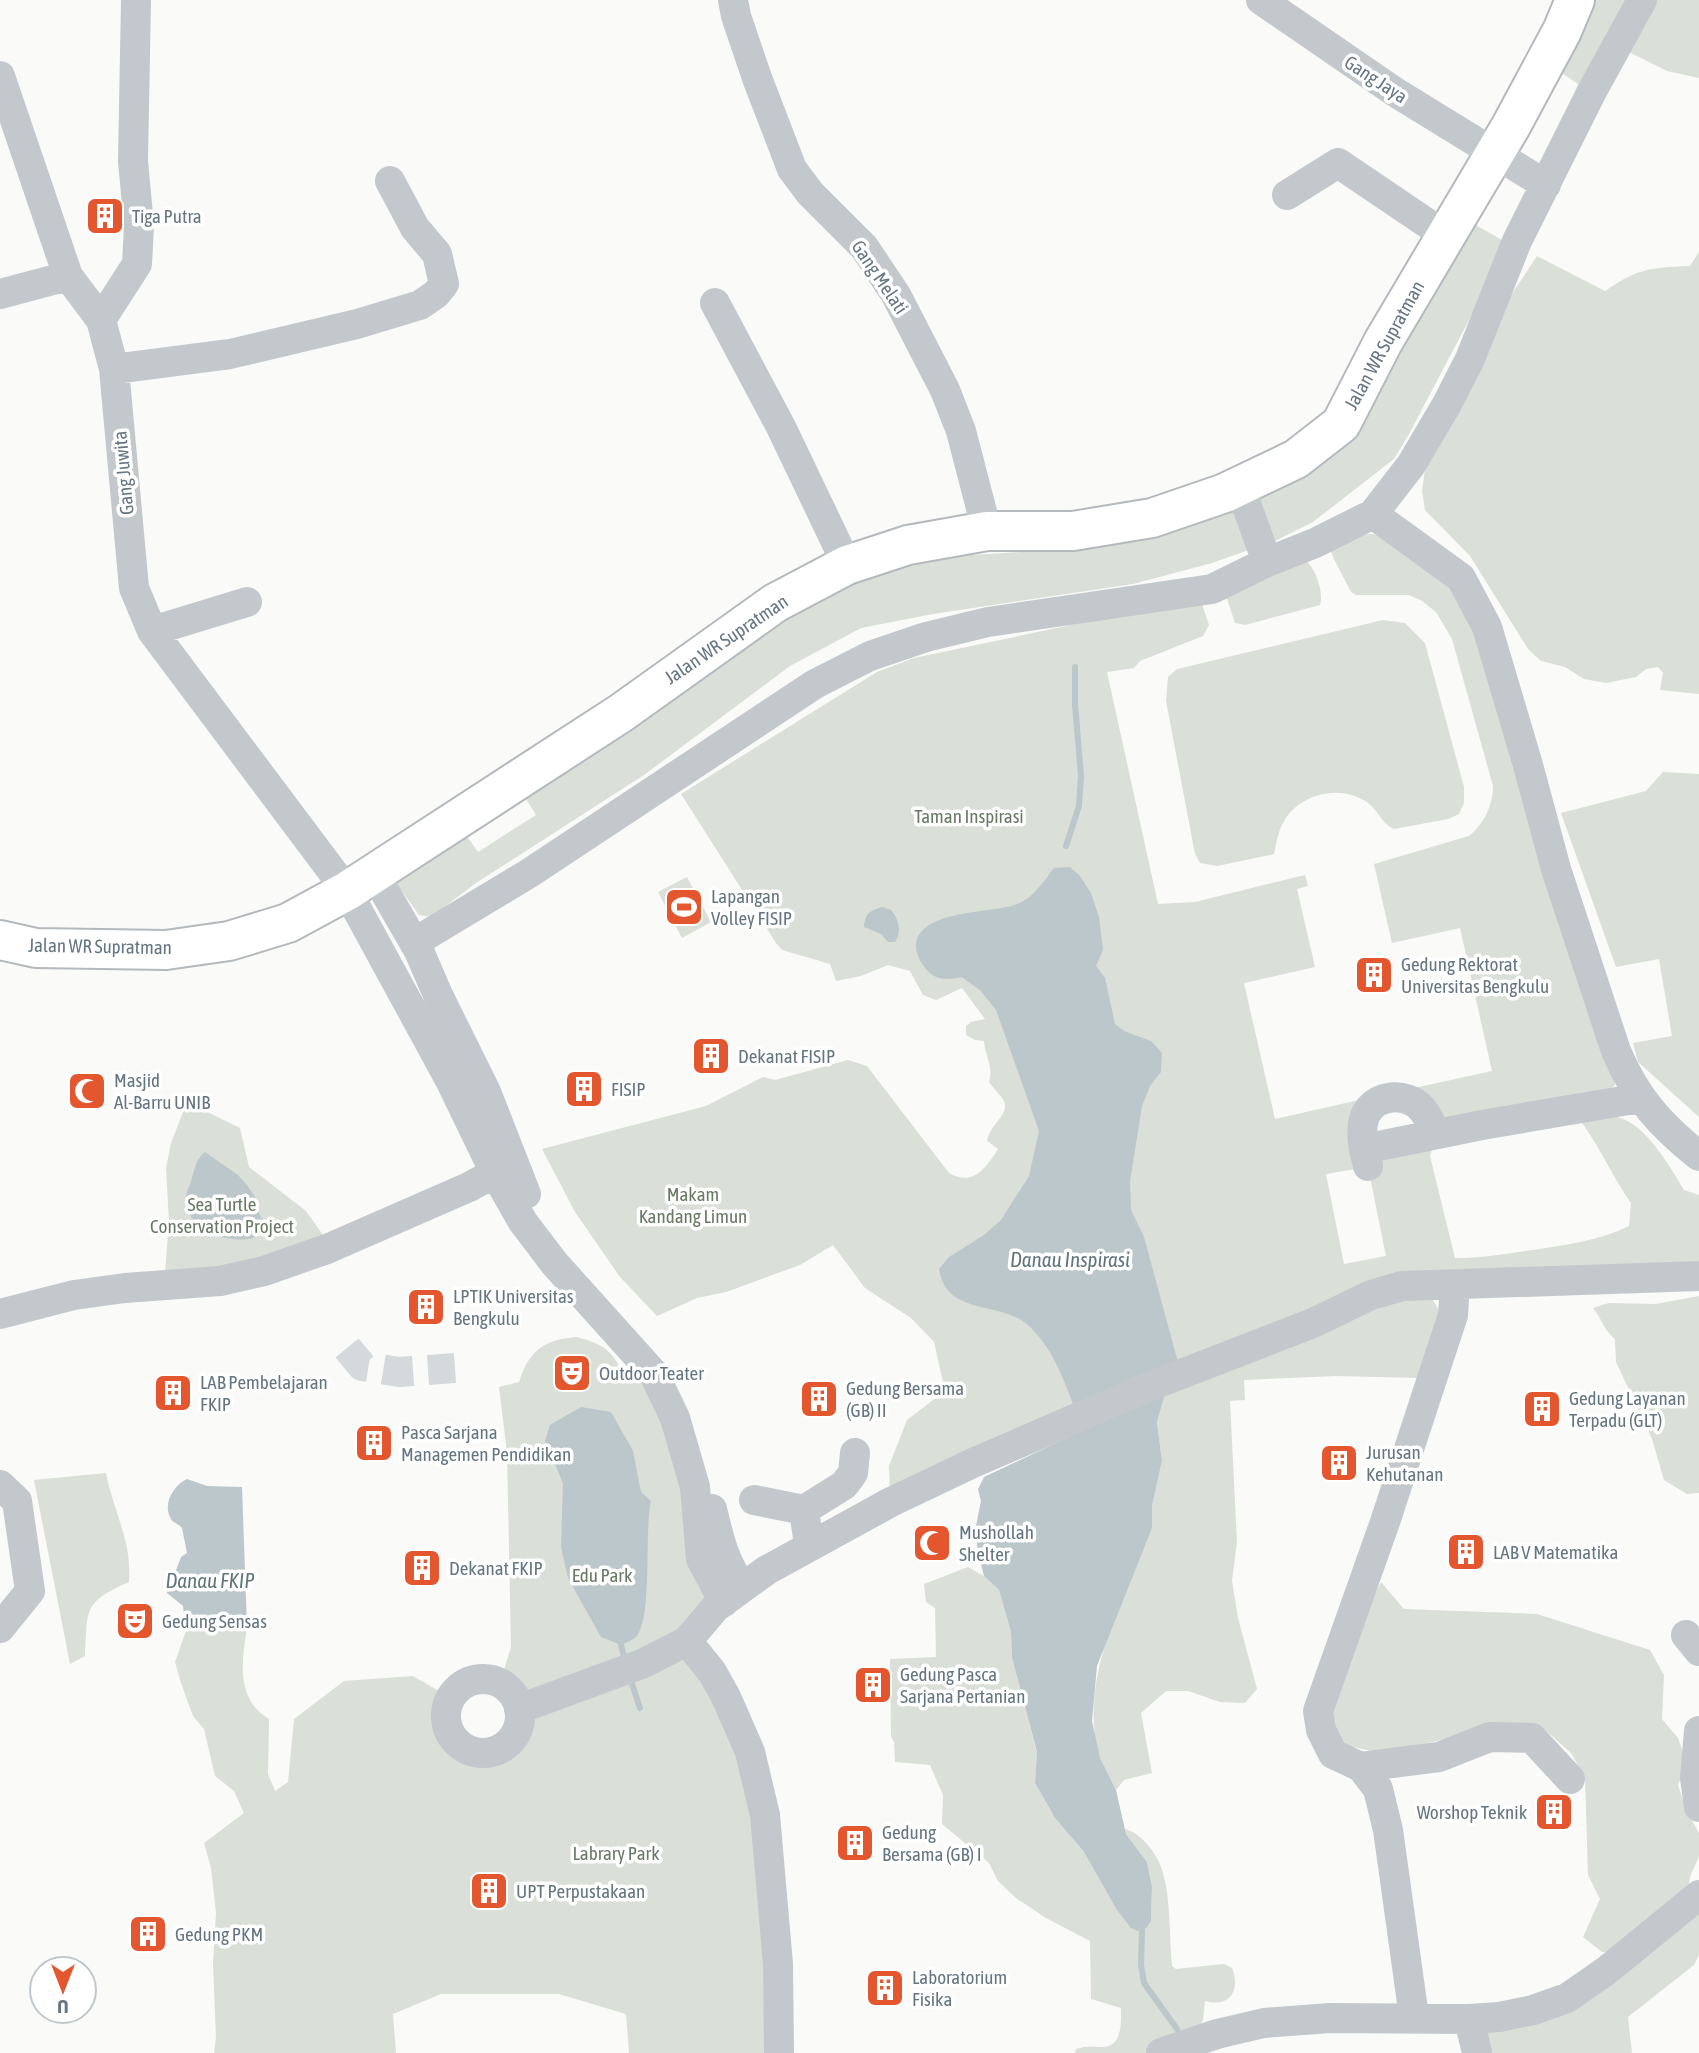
<svg xmlns="http://www.w3.org/2000/svg" width="1699" height="2053" viewBox="0 0 1699 2053" font-family="'Asap Condensed',sans-serif">
<style>
.green{fill:#dadfd7;fill-rule:evenodd}
.water{fill:#bbc7cb}
.lines{fill:none;stroke-linecap:round;stroke-linejoin:round}
.stream{stroke:#bbc7cb;stroke-width:6}
.minor-tunnel{stroke:#d5d9db;stroke-width:30;stroke-dasharray:30 15;stroke-linecap:butt}
.highway-casing{stroke:#b4b9bd;stroke-width:42}
.minor{stroke:#c3c8cc;stroke-width:30}
.highway{stroke:#fff;stroke-width:38}
.labels{text-anchor:middle;stroke-width:7;stroke-linejoin:round;paint-order:stroke}
.street-label{font-size:19px;fill:#657683;stroke:#fff}
.poi-label{font-size:19px;fill:#657683;stroke:#fff;text-anchor:start}
.park-label{font-size:19px;fill:#687a64;stroke:#fff}
.water-label{font-size:21px;font-style:italic;fill:#60757c;stroke:#fff}
</style>
<rect width="100%" height="100%" fill="#fafaf8"/>
<path class="green" d="M1585 0H1637L1591 93 1556 69Z
M1642 0H1699V78L1667 71 1627 51Z
M1474 224 1509 244 1409 434 1394 459 1313 522 1277 540 1212 563 1133 584 933 614 861 628 790 666 644 775 476 883 431 917 419 915 394 880 466 835 478 852 536 815 525 797 787 615 869 574 937 557 1072 549 1112 545 1267 487Z
M1699 252V694L1660 690 1663 673 1658 667 1646 669 1636 677 1606 683 1584 679 1565 667 1541 661 1528 649 1470 556 1425 510 1422 491 1425 469 1502 309 1537 256 1605 291C1639 268 1649 268 1690 266Z
M1368 534 1382 535 1440 574 1467 609 1617 1078 1614 1086 1611 1089 1436 1134 1405 1090 1492 1071 1460 928 1392 943 1374 864 1469 836C1484 824 1493 805 1493 786L1452 639 1436 612 1422 601 1409 595H1356L1351 592 1333 557 1331 551 1339 539Z
M1305 560C1316 568 1324 593 1320 605L1245 625 1235 623 1226 596Z
M1202 604 1209 625 1203 636 1140 661 1134 668 1107 672 1158 904 1195 902 1305 875 1308 886 1297 889 1315 967 1244 983 1275 1119 1368 1098 1362 1137 1432 1149 1430 1156 1455 1258C1481 1258 1506 1254 1532 1250 1566 1245 1598 1241 1629 1226L1631 1203C1611 1175 1598 1142 1576 1115 1590 1116 1607 1114 1620 1118 1646 1125 1671 1168 1684 1190L1699 1195V1261L1659 1266 1452 1271 890 1493 889 1466 907 1420 945 1391 934 1342 911 1318 865 1288 833 1245 800 1265 726 1292 697 1298 657 1316 620 1277 575 1212 542 1149 706 1106 763 1077 775 1080 848 1060 867 1066 949 1173C973 1187 986 1168 998 1149L987 1141C990 1124 1010 1114 1004 1101 1000 1094 993 1088 989 1082 994 1067 985 1056 984 1041L975 1040 966 1035V1026L971 1022 985 1019 962 988 936 1000 923 995 910 971 888 965 861 976 836 981 830 964 782 950 776 943 681 794 877 672 914 658 1114 616ZM1368 1167 1386 1256 1344 1264 1326 1174Z
M1383 620 1405 623 1425 643 1464 787V803L1459 814 1448 819 1394 829C1382 824 1379 811 1368 803 1341 783 1298 794 1283 823 1278 832 1276 844 1274 854L1217 866 1200 863 1195 854 1166 701 1168 677 1177 669Z
M1663 772 1699 774V1117L1638 1062 1633 1043 1672 1036 1659 959 1616 967 1561 813 1646 791Z
M687 877 711 922 682 938 658 892Z
M187 1102 240 1128 249 1167 306 1211 323 1235 260 1263 165 1273 169 1222 166 1168 171 1143Z
M1426 1296 1433 1300 1440 1312 1419 1378 1336 1376 1244 1380 1245 1400 1230 1401 1237 1542 1232 1581 1238 1618 1257 1689 1245 1703 1220 1702 1188 1691H1166L1141 1713 1152 1773 1124 1780 1116 1790C1111 1779 1103 1768 1099 1756 1078 1682 1123 1595 1152 1528V1506L1162 1461 1157 1422 1166 1391 1354 1310Z
M1699 1296V1493L1687 1494 1664 1480 1652 1439 1616 1362 1615 1339C1604 1331 1602 1319 1593 1308L1609 1303 1656 1304Z
M576 1337C604 1343 615 1353 625 1379L639 1367 669 1422 716 1607 688 1642 750 1752 779 2053H629L626 2014 559 1994H441L393 2014 396 2053H214L216 2038 213 1963 216 1913 211 1868 204 1843 244 1813 234 1791 215 1776 204 1729 193 1716 181 1683 175 1662 186 1631 247 1627C242 1661 235 1699 269 1719L268 1774 275 1791 288 1782 294 1719 344 1681 413 1676 451 1698C424 1765 529 1768 519 1714 517 1699 513 1691 500 1683L511 1647 507 1452 499 1387 519 1382C529 1351 543 1340 576 1337Z
M106 1473C114 1514 132 1540 129 1582 82 1603 88 1609 85 1656L70 1664 34 1480Z
M968 1567 984 1576 999 1590 1011 1632 1012 1658 1037 1753 1035 1783 1055 1818 1084 1852 1142 1930 1151 1921 1152 1886 1147 1862 1126 1834 1125 1829C1142 1833 1159 1856 1163 1873 1171 1902 1169 1936 1172 1966L1176 1969 1224 1964 1232 1968C1241 1991 1229 2008 1205 2001L1203 2020 1196 2031 1207 2053H1075L1076 2049C1086 2046 1090 2046 1099 2047 1123 2049 1121 2024 1121 2008L1091 1999 1090 1941 1046 1918 1016 1898 998 1881 989 1863 942 1824 943 1795 930 1765 895 1762 894 1742 891 1736 890 1659 936 1657 935 1608 926 1602 924 1584Z
M1381 1582 1404 1609 1537 1614 1650 1650 1664 1675 1662 1719 1678 1738 1687 1764 1678 1785 1686 1810 1699 1833V1857L1691 1874 1684 1905 1699 1895V1955L1694 1965 1628 2017 1632 2053H1477L1469 2019 1499 2017 1629 1951 1602 1952 1583 1937 1600 1899 1588 1875 1585 1777 1571 1753 1543 1728 1501 1725 1384 1754 1349 1746 1326 1731 1347 1647Z"/>
<path class="water" d="M1070 867 1079 875 1091 893 1099 917 1103 950 1096 966 1105 978 1115 1024 1124 1031 1151 1041 1162 1053 1161 1072 1150 1086 1142 1106 1130 1181 1131 1210 1144 1237 1179 1366 1075 1409C1063 1378 1053 1348 1028 1325 999 1300 947 1317 939 1269L949 1257 984 1235 1001 1220 1029 1176 1039 1131 996 1010 981 991 962 977C951 979 940 981 931 974 923 967 916 956 916 946 917 910 991 913 1015 905 1033 899 1043 882 1054 868Z
M882 907 891 910C899 919 902 932 895 942H888L881 934 864 927C865 914 869 911 882 907Z
M205 1152 238 1175 247 1185 255 1197 256 1208 266 1226C257 1249 212 1238 198 1226 191 1220 185 1205 186 1196 187 1190 190 1186 191 1181 195 1169 195 1160 205 1152Z
M1166 1391 1157 1422 1162 1461 1152 1506V1528L1097 1666 1092 1721 1100 1758 1116 1790 1126 1834 1147 1862 1152 1886 1151 1921 1146 1928 1137 1931 1131 1928 1117 1910 1084 1852 1055 1818 1035 1783 1037 1752 1012 1658 1011 1632 999 1590 984 1576 979 1557 975 1531 981 1501 978 1489 984 1477Z
M581 1407 611 1412 633 1451 641 1492 651 1501C644 1530 653 1618 636 1637 633 1640 625 1643 621 1645L601 1637 568 1578 561 1547 563 1483 545 1441 550 1425Z
M187 1479 207 1486 242 1487 247 1627 186 1631 183 1606 167 1593 168 1576 175 1573 181 1557 187 1553 182 1528C178 1523 172 1523 170 1517 163 1503 174 1485 187 1479Z"/>
<g class="lines">
<path class="stream" d="M1066 846 1079 806 1081 776 1075 704V667
M621 1645 625 1660
M630 1678 640 1708
M1142 1930 1141 1965 1144 1983 1177 2029"/>
<path class="minor-tunnel" d="M347 1348 362 1366 399 1372 455 1368"/>
<defs>
<path id="highway" d="M0 940 36 948 166 950 229 941 288 923 347 891 621 713 775 603 847 565 908 545 987 531H1073L1152 518 1225 493 1296 459 1341 424 1383 342 1511 126 1562 31 1575 0"/>
</defs>
<use href="#highway" class="highway-casing"/>
<path class="minor" d="M136 0 133 161 139 226 137 264 101 320 114 369 134 588 152 631 347 891 450 1080 495 1173 523 1222 555 1264 654 1374 675 1418 695 1487 701 1559 724 1602
M733 0 736 16 757 78 792 169 810 193 864 247 896 295 945 390 961 431 987 531
M1261 0 1395 92 1546 185
M0 76 68 276 101 320
M1287 195 1338 163 1446 236
M0 294 68 276
M715 303 781 427 847 565
M114 369 230 354 357 324 420 305 436 294 444 284 437 254 415 228 390 181
M1240 487 1267 562
M1373 514 1461 578 1487 627 1528 765 1556 869 1616 1051C1636 1098 1660 1125 1699 1156
M152 631 247 602
M374 873 419 951 438 995 486 1092 526 1194
M419 951 420 943 425 936 528 874 815 684 870 656 926 637 988 622 1212 589 1267 562 1315 543 1373 514 1411 465 1447 404 1470 359 1517 241 1591 93 1642 0
M1364 1149C1362 1138 1361 1126 1365 1116 1375 1093 1407 1092 1422 1109 1428 1116 1432 1126 1436 1134
M1368 1166 1364 1149 1482 1125 1640 1098
M0 1314 74 1295 125 1288 220 1281 264 1271 327 1249 469 1187 513 1163
M0 1485 17 1501 30 1591 0 1628
M754 1500 804 1510
M712 1509C719 1538 724 1562 742 1586
M809 1545 804 1510 844 1485 853 1473 855 1453
M1686 1635 1699 1651
M687 1641 712 1672 726 1697 750 1752 765 1815 778 1964 779 2053
M446 1716a37 37 0 1 1 74 0a37 37 0 1 1-74 0Z
M519 1709 644 1663 687 1641 716 1607 767 1570 891 1502 973 1463 1153 1385 1313 1323 1371 1295 1402 1286 1699 1276
M1699 1731 1695 1778 1699 1807
M1361 1767 1439 1757 1490 1737 1532 1738 1570 1779
M1414 2017 1388 1830 1378 1789 1361 1767 1333 1754 1321 1730 1318 1711 1385 1522 1453 1315 1455 1285
M1469 2019 1477 2053
M1161 2053 1217 2034 1264 2023 1330 2018 1469 2019 1499 2017 1533 2010 1567 1998 1606 1971 1699 1895"/>
<use href="#highway" class="highway"/>
</g>
<defs>
<symbol id="building-square" viewBox="-11 -11 22 22"><rect x="-9" y="-9" width="18" height="18" rx="4" fill="#e4572e" stroke="#fff"/><path d="M-4-6H4V6H1V3H-1V6H-4ZM-2.5-4.3h1.7v1.8h-1.7ZM.8-4.3h1.7v1.8H.8ZM-2.5-1h1.7V.8h-1.7ZM.8-1h1.7V.8H.8Z" fill="#fff"/></symbol>
<symbol id="stadium-square" viewBox="-11 -11 22 22"><rect x="-9" y="-9" width="18" height="18" rx="4" fill="#e4572e" stroke="#fff"/><path d="M0-5a6.5 5 0 1 0 0 10a6.5 5 0 1 0 0-10ZM-3.5-1.8h7v3.6h-7Z" fill="#fff"/></symbol>
<symbol id="mosque-square" viewBox="-11 -11 22 22"><rect x="-9" y="-9" width="18" height="18" rx="4" fill="#e4572e" stroke="#fff"/><path d="M3.5-4.9A6 6 0 1 0 3.5 4.9A5 5 0 1 1 3.5-4.9Z" fill="#fff"/></symbol>
<symbol id="theatre-square" viewBox="-11 -11 22 22"><rect x="-9" y="-9" width="18" height="18" rx="4" fill="#e4572e" stroke="#fff"/><path d="M-5-5.5Q0-4 5-5.5V0Q5 5 0 6Q-5 5-5 0ZM-3.3-2.5H-1v1.5H-3.3ZM1-2.5H3.3v1.5H1ZM-2.8 1Q0 5.5 2.8 1Z" fill="#fff"/></symbol>
</defs>
<g fill-rule="evenodd">
<use href="#building-square" x="83" y="194" width="44" height="44"/>
<use href="#stadium-square" x="662" y="885" width="44" height="44"/>
<use href="#building-square" x="1352" y="953" width="44" height="44"/>
<use href="#building-square" x="689" y="1034" width="44" height="44"/>
<use href="#building-square" x="562" y="1067" width="44" height="44"/>
<use href="#mosque-square" x="65" y="1069" width="44" height="44"/>
<use href="#building-square" x="404" y="1285" width="44" height="44"/>
<use href="#theatre-square" x="550" y="1351" width="44" height="44"/>
<use href="#building-square" x="151" y="1371" width="44" height="44"/>
<use href="#building-square" x="797" y="1377" width="44" height="44"/>
<use href="#building-square" x="1520" y="1387" width="44" height="44"/>
<use href="#building-square" x="352" y="1421" width="44" height="44"/>
<use href="#building-square" x="1317" y="1441" width="44" height="44"/>
<use href="#mosque-square" x="910" y="1521" width="44" height="44"/>
<use href="#building-square" x="1444" y="1530" width="44" height="44"/>
<use href="#building-square" x="400" y="1546" width="44" height="44"/>
<use href="#theatre-square" x="113" y="1599" width="44" height="44"/>
<use href="#building-square" x="851" y="1663" width="44" height="44"/>
<use href="#building-square" x="1532" y="1790" width="44" height="44"/>
<use href="#building-square" x="833" y="1821" width="44" height="44"/>
<use href="#building-square" x="467" y="1869" width="44" height="44"/>
<use href="#building-square" x="126" y="1912" width="44" height="44"/>
<use href="#building-square" x="863" y="1966" width="44" height="44"/>
</g>
<g class="labels">
<g class="street-label">
<text transform="translate(1376 79) rotate(33)" y="7">Gang Jaya</text>
<text transform="translate(880 277) rotate(56)" y="7">Gang Melati</text>
<text transform="translate(1384 345) rotate(-61)" y="7">Jalan WR Supratman</text>
<text transform="translate(123 473) rotate(-95)" y="7">Gang Juwita</text>
<text transform="translate(726 639) rotate(-34)" y="7">Jalan WR Supratman</text>
<text transform="translate(100 946) rotate(1)" y="7">Jalan WR Supratman</text>
</g>
<g class="poi-label">
<text x="132" y="223">Tiga Putra</text>
<text x="711" y="903">Lapangan<tspan x="711" dy="22">Volley FISIP</tspan></text>
<text x="1401" y="971">Gedung Rektorat<tspan x="1401" dy="22">Universitas Bengkulu</tspan></text>
<text x="738" y="1063">Dekanat FISIP</text>
<text x="114" y="1087">Masjid<tspan x="114" dy="22">Al-Barru UNIB</tspan></text>
<text x="611" y="1096">FISIP</text>
<text x="453" y="1303">LPTIK Universitas<tspan x="453" dy="22">Bengkulu</tspan></text>
<text x="599" y="1380">Outdoor Teater</text>
<text x="200" y="1389">LAB Pembelajaran<tspan x="200" dy="22">FKIP</tspan></text>
<text x="846" y="1395">Gedung Bersama<tspan x="846" dy="22">(GB) II</tspan></text>
<text x="1569" y="1405">Gedung Layanan<tspan x="1569" dy="22">Terpadu (GLT)</tspan></text>
<text x="401" y="1439">Pasca Sarjana<tspan x="401" dy="22">Managemen Pendidikan</tspan></text>
<text x="1366" y="1459">Jurusan<tspan x="1366" dy="22">Kehutanan</tspan></text>
<text x="959" y="1539">Mushollah<tspan x="959" dy="22">Shelter</tspan></text>
<text x="1493" y="1559">LAB V Matematika</text>
<text x="449" y="1575">Dekanat FKIP</text>
<text x="162" y="1628">Gedung Sensas</text>
<text x="900" y="1681">Gedung Pasca<tspan x="900" dy="22">Sarjana Pertanian</tspan></text>
<text x="1527" y="1819" text-anchor="end">Worshop Teknik</text>
<text x="882" y="1839">Gedung<tspan x="882" dy="22">Bersama (GB) I</tspan></text>
<text x="516" y="1898">UPT Perpustakaan</text>
<text x="175" y="1941">Gedung PKM</text>
<text x="912" y="1984">Laboratorium<tspan x="912" dy="22">Fisika</tspan></text>
</g>
<g class="park-label">
<text x="969" y="823">Taman Inspirasi</text>
<text x="693" y="1201">Makam<tspan x="693" dy="22">Kandang Limun</tspan></text>
<text x="222" y="1211">Sea Turtle<tspan x="222" dy="22">Conservation Project</tspan></text>
<text x="602" y="1582">Edu Park</text>
<text x="616" y="1860">Labrary Park</text>
</g>
<g class="water-label">
<text x="1070" y="1267">Danau Inspirasi</text>
<text x="210" y="1588">Danau FKIP</text>
</g>
</g>
<g transform="translate(63 1990) rotate(180)"><circle r="33" fill="#ffffff" stroke="#c1c8cd" stroke-width="2"/>
<path d="M0-5L12 26L0 18L-12 26Z" fill="#e4572e"/>
<text y="-10" font-size="19" font-weight="bold" text-anchor="middle" fill="#657683">U</text>
</g>
</svg>
